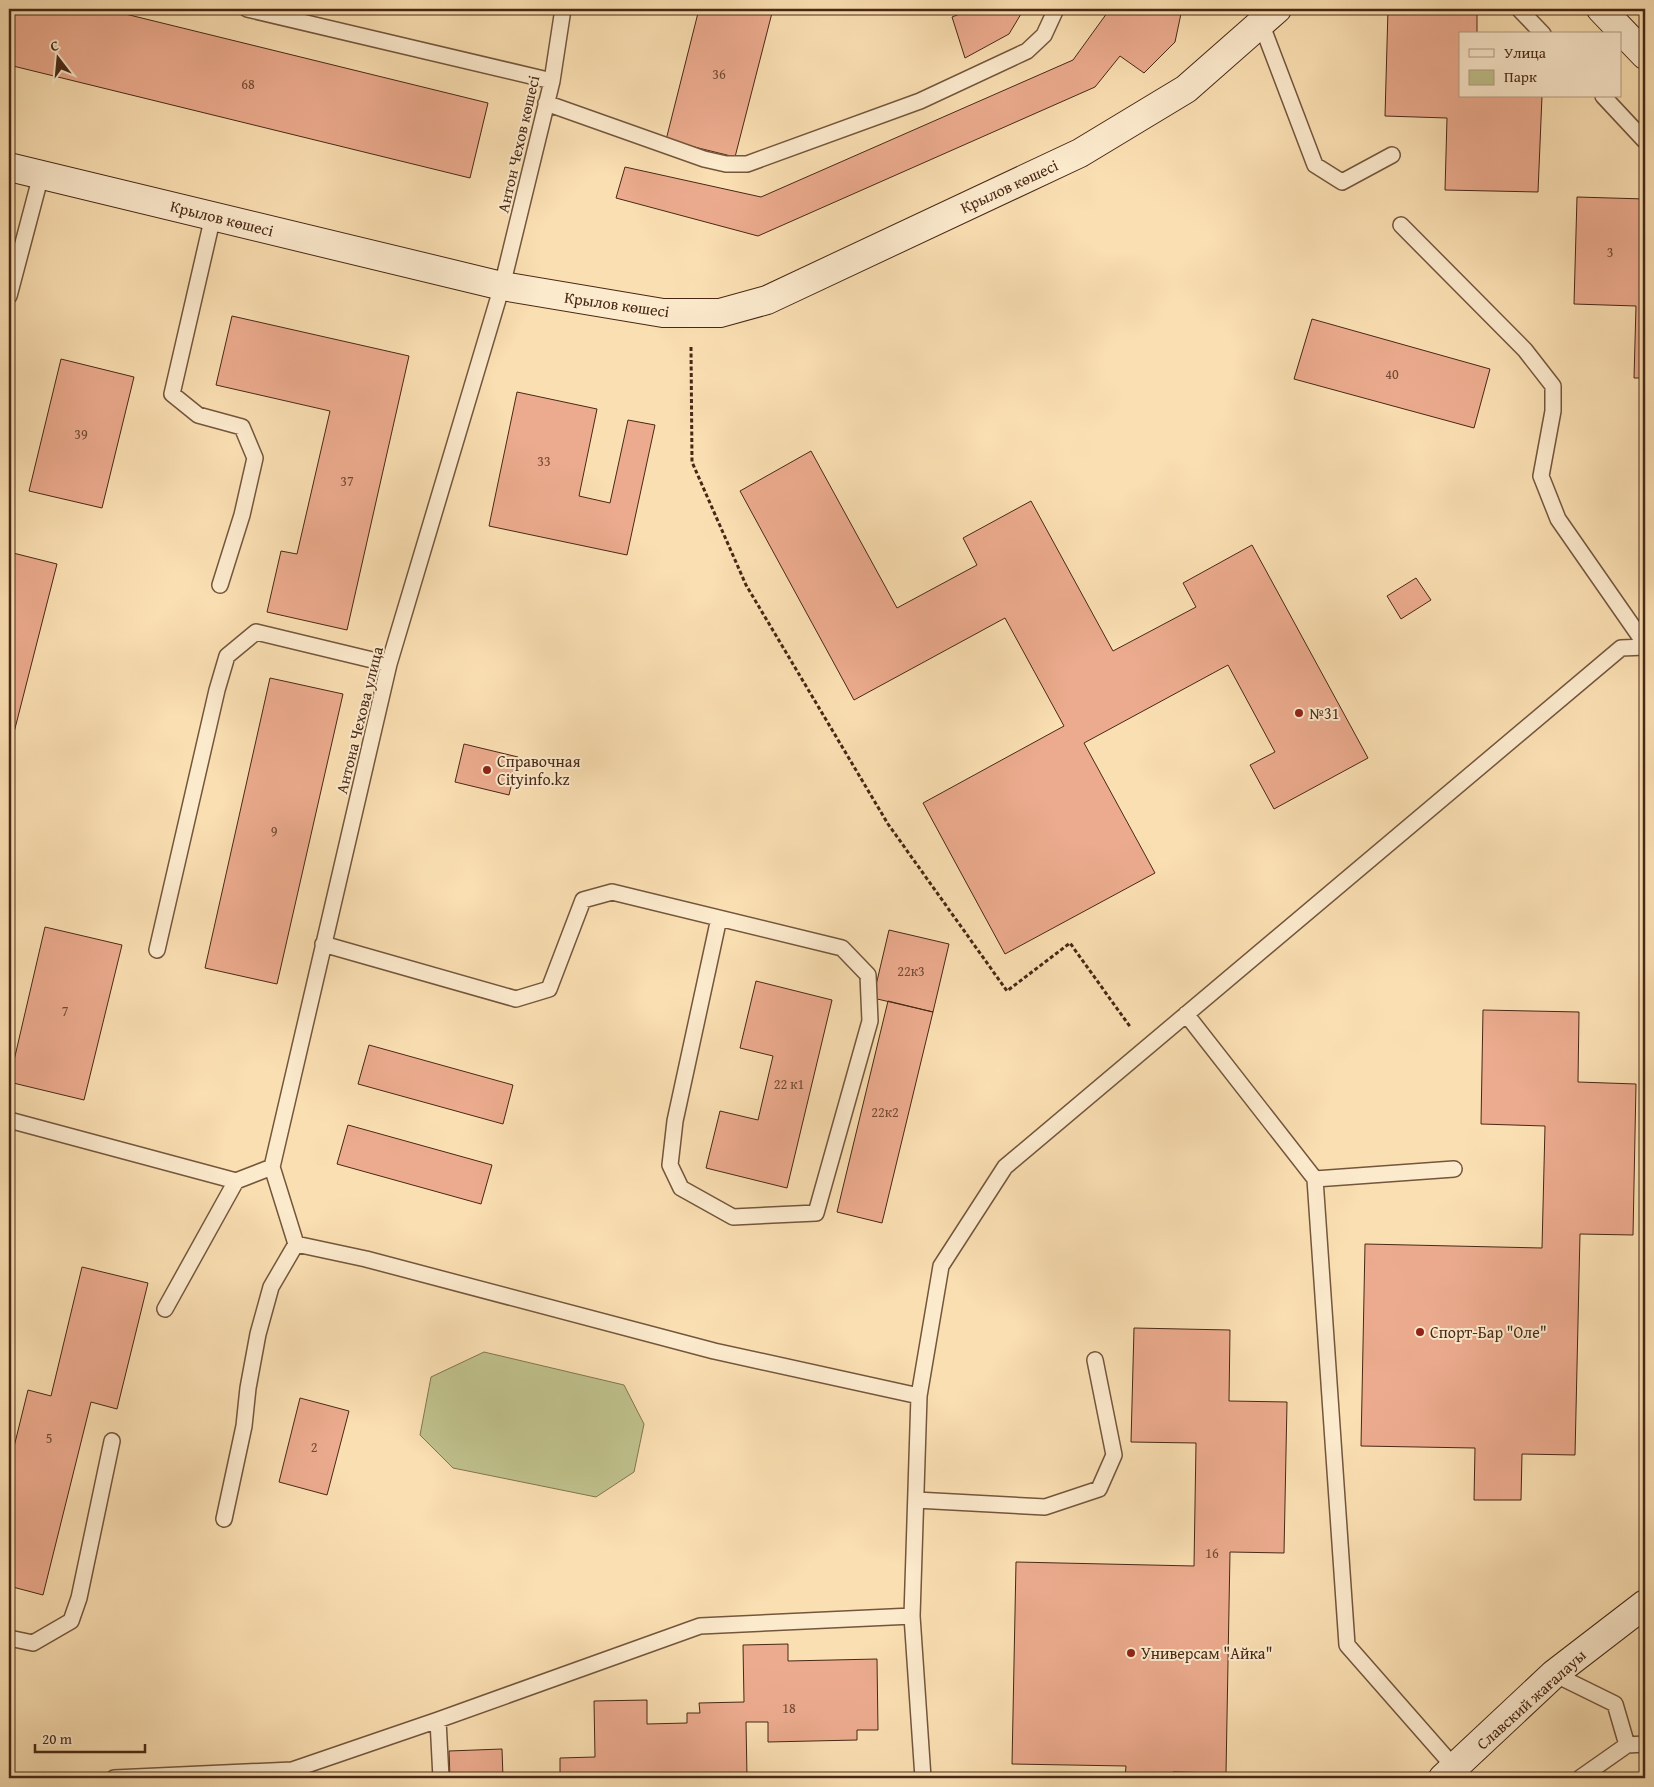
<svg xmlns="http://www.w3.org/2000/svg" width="1654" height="1787" viewBox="0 0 1654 1787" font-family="'Gentium Book Plus',serif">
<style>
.green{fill:#bfc18c;stroke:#847450}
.building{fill:#ecab8e;stroke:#482815}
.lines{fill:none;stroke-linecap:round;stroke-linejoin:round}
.lane-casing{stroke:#74563c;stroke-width:18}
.secondary-casing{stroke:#482815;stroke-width:30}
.path{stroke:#482815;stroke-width:3;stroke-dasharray:4 2.5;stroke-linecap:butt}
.lane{stroke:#fceacd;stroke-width:15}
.secondary{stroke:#fceacd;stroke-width:28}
.poi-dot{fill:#8f2418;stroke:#fceacd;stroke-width:2}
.labels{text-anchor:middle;stroke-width:4;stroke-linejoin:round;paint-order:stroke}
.number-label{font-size:14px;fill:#714933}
.street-label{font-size:16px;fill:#482815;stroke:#fceacd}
.poi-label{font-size:16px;fill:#482815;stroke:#fceacd;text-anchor:start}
</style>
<rect width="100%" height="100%" fill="#fadfb2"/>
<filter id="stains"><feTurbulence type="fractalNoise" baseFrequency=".004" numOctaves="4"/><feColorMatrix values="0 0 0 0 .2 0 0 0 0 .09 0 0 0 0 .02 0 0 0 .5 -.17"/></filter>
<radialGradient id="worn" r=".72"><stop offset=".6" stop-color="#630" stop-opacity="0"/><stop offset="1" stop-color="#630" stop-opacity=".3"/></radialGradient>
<path class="green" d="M484 1352 624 1385 644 1424 634 1472 596 1497 453 1468 420 1435 431 1377Z"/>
<path class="building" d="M9 9H105L488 103 470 178 9 65Z
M699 9H773L735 157 666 140Z
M972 9H1024L1009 34 965 58 952 17Z
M1097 9H1182L1175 42 1144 73 1120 56 1095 87 758 236 616 198 625 167 761 197 1073 60 1107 13Z
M1388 9 1477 11V34H1460V96H1542L1538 192 1445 190 1447 118 1385 116Z
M1577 197 1645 199V378H1634L1636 306 1574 304Z
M232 316 409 356 347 630 267 612 281 551 297 554 330 411 216 385Z
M1312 319 1490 369 1474 428 1294 379Z
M61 359 134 377 102 508 29 491Z
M517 392 597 409 579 496 610 503 628 420 655 425 627 555 489 526Z
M811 451 897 608 977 565 963 538 1031 501 1113 651 1196 607 1183 583 1252 545 1368 758 1274 809 1250 765 1275 752 1228 665 1084 743 1155 873 1005 954 923 803 1064 726 1005 618 854 700 740 491Z
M9 552 57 564 9 752Z
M1416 578 1431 600 1401 619 1387 596Z
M270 678 343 694 277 984 205 968Z
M464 744 518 757 509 795 455 782Z
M45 927 122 945 84 1100 9 1082Z
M889 930 949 944 933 1012 873 998Z
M756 981 832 1000 787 1188 706 1168 720 1111 758 1120 773 1056 740 1048Z
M888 1001 933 1012 882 1223 837 1212Z
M1483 1010 1579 1012 1578 1082 1636 1084 1633 1235 1580 1234 1575 1455 1522 1454 1521 1500H1474L1475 1448 1361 1446 1365 1244 1542 1248 1545 1126 1481 1124Z
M369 1045 513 1085 503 1124 358 1084Z
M348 1125 492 1165 481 1204 337 1164Z
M82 1267 148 1283 117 1409 91 1402 43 1595 9 1586V1467L28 1390 51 1396Z
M1134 1328 1230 1330 1229 1401 1287 1402 1284 1553 1230 1552 1226 1773 1173 1772 1172 1778H1125L1126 1766 1012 1764 1016 1562 1194 1566 1196 1443 1131 1442Z
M300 1398 349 1411 327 1495 279 1482Z
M788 1644V1661L877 1659 878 1730H857V1740L768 1742V1722H746L747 1777 560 1778V1758L595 1757 594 1701 647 1700V1724L687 1723V1713H700L699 1703 744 1702 743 1645Z
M502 1749 503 1778H450L449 1751Z"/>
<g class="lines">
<defs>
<path id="lane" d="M247 9 552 81
M1519 9 1543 34
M1261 23 1315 165 1342 182 1392 155
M1603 96 1645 141
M546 103 704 159 726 164H747L920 101 1027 51 1044 35 1056 9
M213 216 172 394 198 415 242 427 255 458 242 515 220 585
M1401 225 1525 350 1553 386V411L1541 476 1558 519 1645 644
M9 296 41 175
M323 944 516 999 549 989 583 900 612 892 842 948 868 975 870 1021 816 1213 733 1217 681 1188 670 1165 675 1121 719 918
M157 950 217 690 227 656 256 632 389 664
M1186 1014 1315 1179 1347 1645 1455 1768
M9 1120 236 1181 272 1167 296 1244 366 1259 714 1351 919 1396
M272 1167 389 664 502 286 552 81 563 9
M1315 1179 1454 1169
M165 1309 236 1181
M916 1500 1045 1507 1099 1489 1114 1455 1095 1360
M224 1519 244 1426 248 1388 258 1334 271 1287 296 1244
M9 1638 33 1643 71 1621 79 1598 112 1441
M1554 1674 1615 1704 1627 1745 1645 1744
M438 1720 441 1778
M114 1778 292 1770 438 1720 700 1626 912 1616
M923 1778 912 1616 919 1396 941 1266 1005 1167 1621 648 1645 647
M1580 1778 1627 1745"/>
<path id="secondary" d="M1601 9 1645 55
M9 167 502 286 663 313H720L767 300 1080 153 1186 89 1277 9
M1443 1778 1554 1674 1645 1604"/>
</defs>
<use href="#lane" class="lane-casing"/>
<use href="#secondary" class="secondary-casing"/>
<path class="path" d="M691 347 692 462 746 585 888 824 1007 991 1070 943 1131 1028"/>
<use href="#lane" class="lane"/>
<use href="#secondary" class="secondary"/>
</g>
<g class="poi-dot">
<circle cx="1299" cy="713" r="5"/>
<circle cx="487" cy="770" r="5"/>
<circle cx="1420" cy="1332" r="5"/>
<circle cx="1131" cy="1653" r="5"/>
</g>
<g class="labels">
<g class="number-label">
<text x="719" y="79">36</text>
<text x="248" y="89">68</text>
<text x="1610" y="257">3</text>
<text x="1392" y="379">40</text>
<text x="81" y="439">39</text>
<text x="544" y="466">33</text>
<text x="347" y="486">37</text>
<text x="274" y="836">9</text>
<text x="911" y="976">22к3</text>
<text x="65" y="1016">7</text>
<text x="789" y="1089">22 к1</text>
<text x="885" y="1117">22к2</text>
<text x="49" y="1443">5</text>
<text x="314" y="1452">2</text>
<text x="1212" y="1558">16</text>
<text x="789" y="1713">18</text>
</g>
<g class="street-label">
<text transform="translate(518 144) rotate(-77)" y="6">Антон Чехов көшесі</text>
<text transform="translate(1009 186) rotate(-25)" y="6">Крылов көшесі</text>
<text transform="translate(222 218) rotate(14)" y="6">Крылов көшесі</text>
<text transform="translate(617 304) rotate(8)" y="6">Крылов көшесі</text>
<text transform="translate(359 720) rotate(-76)" y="6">Антона Чехова улица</text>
<text transform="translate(1531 1699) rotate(-42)" y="6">Славский жағалауы</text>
</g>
<g class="poi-label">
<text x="1309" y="719">№31</text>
<text x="497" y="767">Справочная<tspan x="497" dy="18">Cityinfo.kz</tspan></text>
<text x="1430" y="1338">Спорт-Бар "Оле"</text>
<text x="1141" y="1659">Универсам "Айка"</text>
</g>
</g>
<rect width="1654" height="1787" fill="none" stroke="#fadfb2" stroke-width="30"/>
<rect x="10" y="10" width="1634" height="1767" fill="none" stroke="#482815" stroke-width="2.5"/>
<rect x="15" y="15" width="1624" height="1757" fill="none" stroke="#482815"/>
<rect x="1459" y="32" width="162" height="65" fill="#fceacd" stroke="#b49c83"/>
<rect x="1469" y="49" width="25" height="8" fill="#fceacd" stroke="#b49c83"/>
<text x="1504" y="58" font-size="15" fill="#482815">Улица</text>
<rect x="1469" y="70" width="25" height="15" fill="#bfc18c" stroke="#b49c83"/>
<text x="1504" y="82" font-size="15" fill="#482815">Парк</text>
<g transform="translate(58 58) rotate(344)" stroke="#fceacd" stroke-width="4" paint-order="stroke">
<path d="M0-4L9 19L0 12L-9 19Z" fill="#482815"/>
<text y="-8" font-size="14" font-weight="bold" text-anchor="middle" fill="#482815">С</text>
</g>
<path d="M35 1744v8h110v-8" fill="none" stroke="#482815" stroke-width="2.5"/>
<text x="42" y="1744" font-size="15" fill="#482815" stroke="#fceacd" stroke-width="4" paint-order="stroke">20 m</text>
<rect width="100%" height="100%" filter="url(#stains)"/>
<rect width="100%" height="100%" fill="url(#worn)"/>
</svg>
